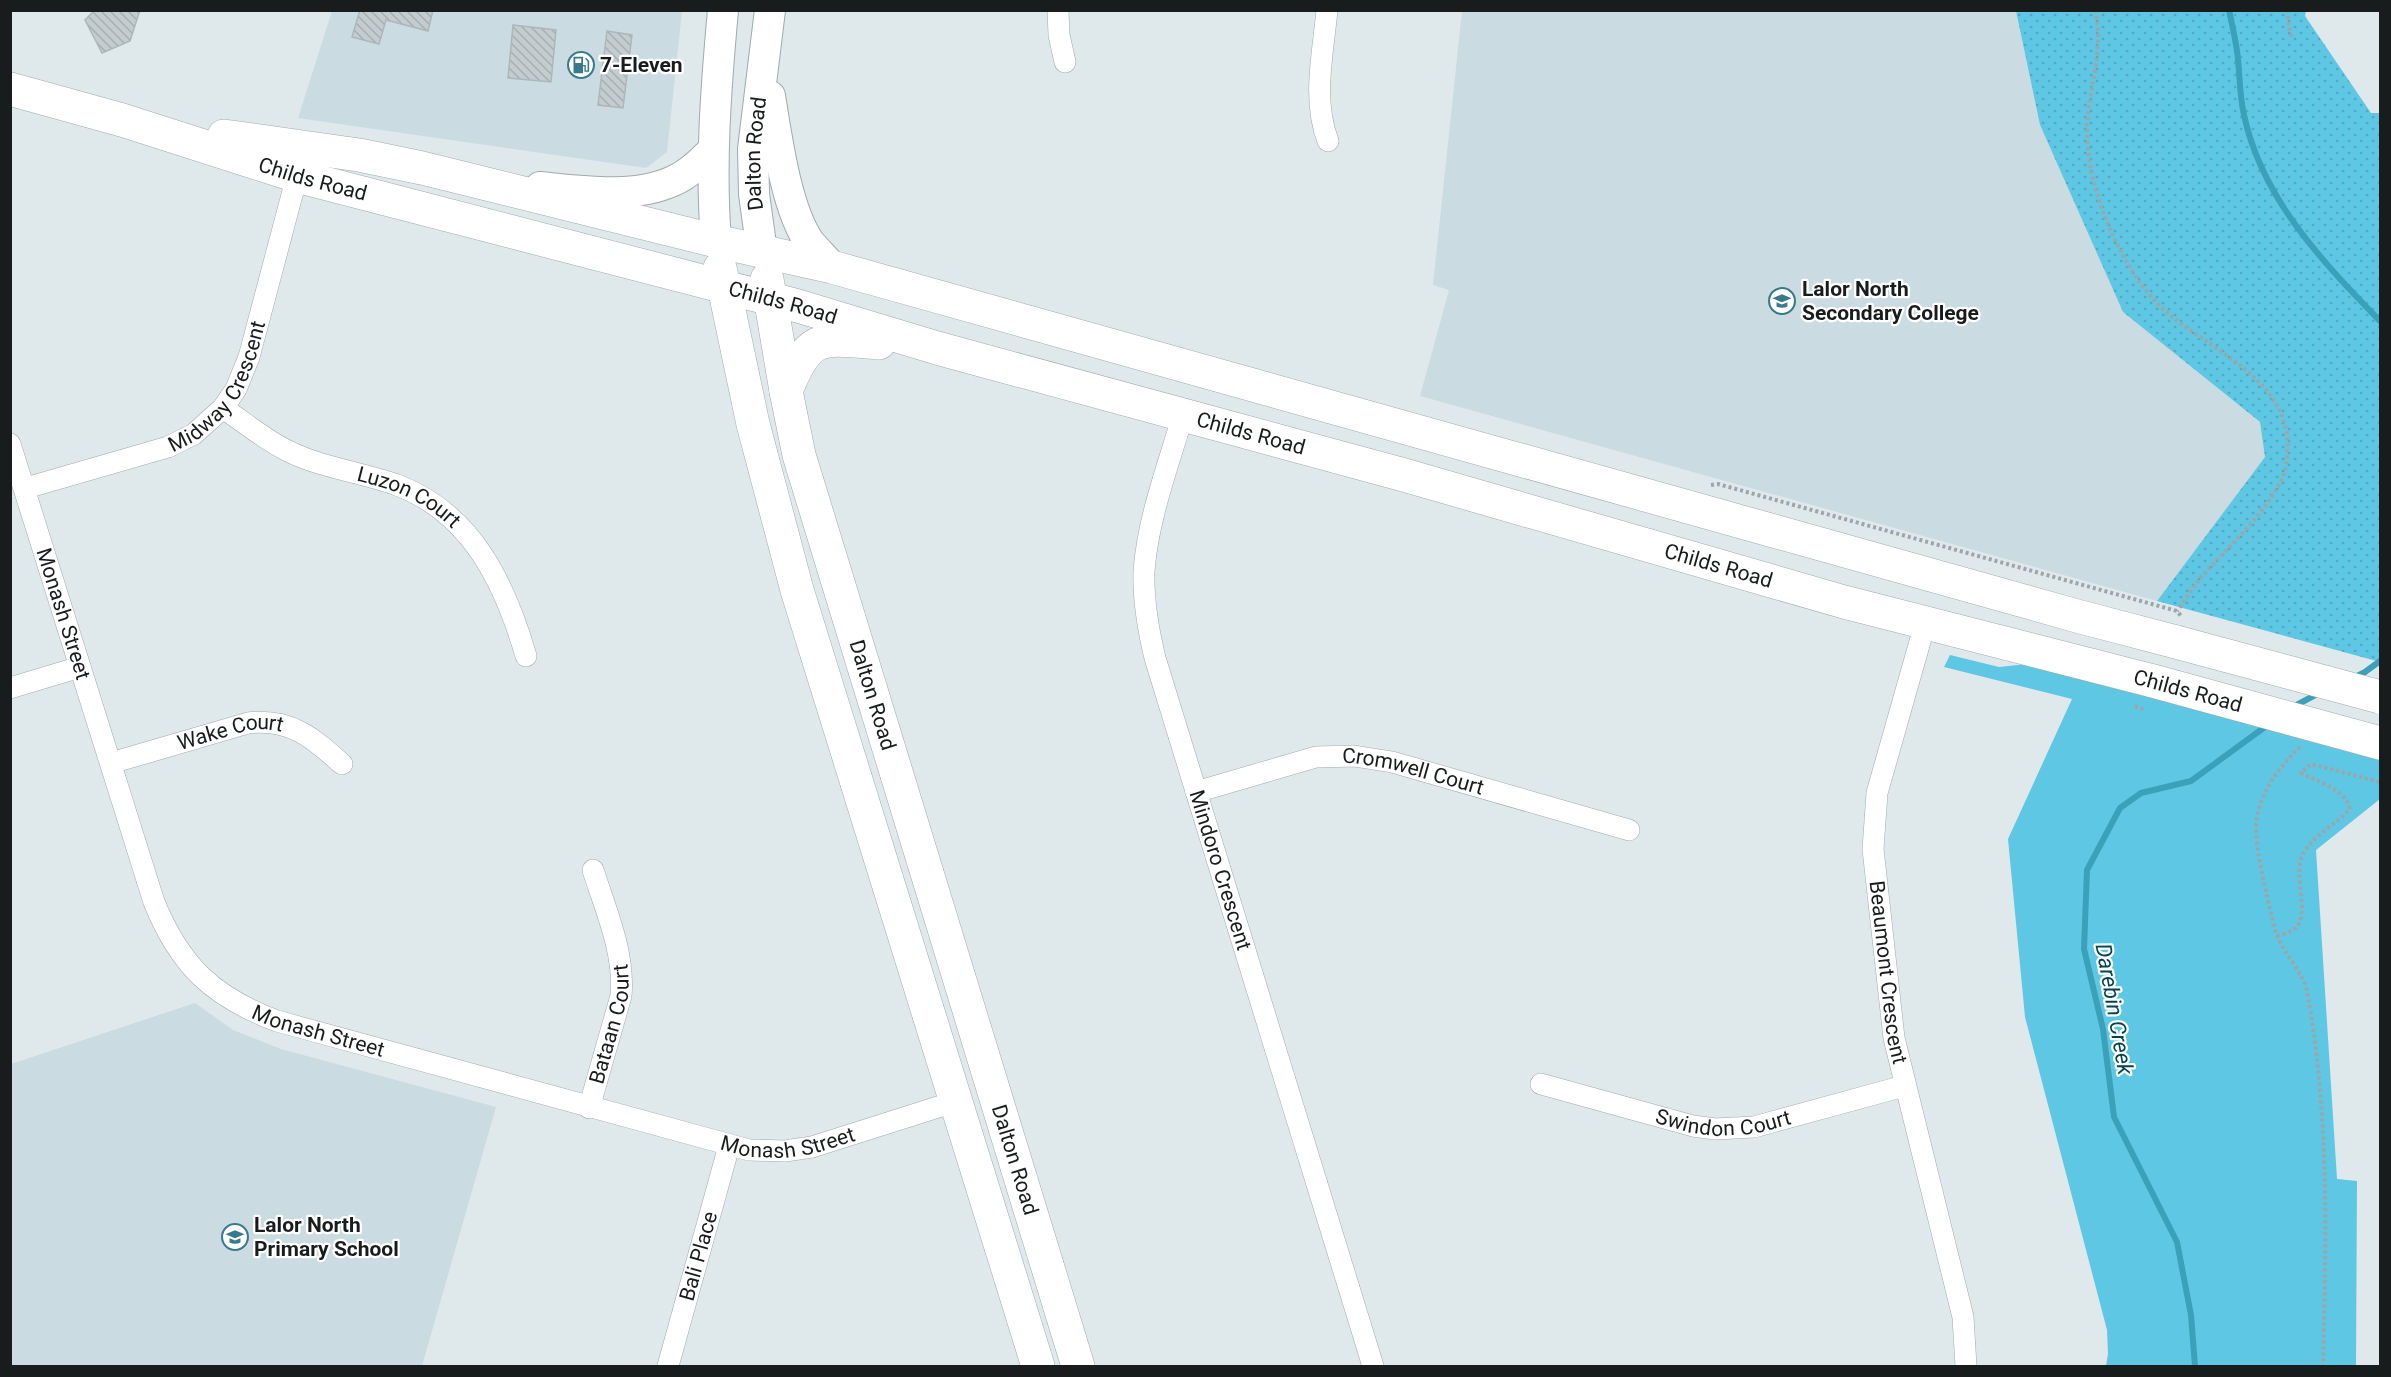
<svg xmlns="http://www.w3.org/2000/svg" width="2391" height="1377" viewBox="0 0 2391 1377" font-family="Roboto,sans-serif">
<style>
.built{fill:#cadce1}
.green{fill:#5ec7e3}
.park{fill:url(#park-dots)}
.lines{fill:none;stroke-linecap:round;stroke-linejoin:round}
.stream{stroke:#3ba1ba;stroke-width:6}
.building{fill:url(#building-back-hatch);stroke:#adb6b8;stroke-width:1.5}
.street-casing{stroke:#a1aaac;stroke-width:22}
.secondary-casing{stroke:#a1aaac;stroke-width:32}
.primary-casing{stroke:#a1aaac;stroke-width:34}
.path{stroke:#9ea5a7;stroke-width:4;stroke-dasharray:3 3;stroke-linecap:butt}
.street{stroke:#fff;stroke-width:21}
.secondary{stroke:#fff;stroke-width:30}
.primary{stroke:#fff;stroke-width:33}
.primary-bridge-casing{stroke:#a1aaac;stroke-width:34;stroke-linecap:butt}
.primary-bridge{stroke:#fff;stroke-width:33}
.labels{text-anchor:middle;stroke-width:4.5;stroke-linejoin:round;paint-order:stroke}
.poi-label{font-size:21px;font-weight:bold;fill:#191c1d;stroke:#fff;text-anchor:start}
.street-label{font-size:21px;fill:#191c1d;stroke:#fff}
.water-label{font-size:22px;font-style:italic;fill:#034250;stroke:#fff}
</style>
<defs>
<pattern id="park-dots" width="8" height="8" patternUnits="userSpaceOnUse" patternTransform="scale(1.5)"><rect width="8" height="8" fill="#5ec7e3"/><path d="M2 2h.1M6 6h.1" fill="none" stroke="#51aac2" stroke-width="1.8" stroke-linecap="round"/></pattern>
<pattern id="building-back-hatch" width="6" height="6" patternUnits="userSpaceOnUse" patternTransform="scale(1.5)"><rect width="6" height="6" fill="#c3cccf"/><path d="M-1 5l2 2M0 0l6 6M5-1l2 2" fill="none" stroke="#a7afb1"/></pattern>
</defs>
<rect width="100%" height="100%" fill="#dfe8eb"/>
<path class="built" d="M332 11H682L667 152 646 168 298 118Z
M1462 11H2016L2040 125 2123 312 2260 422 2266 457 2157 601 1420 396 1449 290 1433 285Z
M195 1003 233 1030 281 1049 496 1107 422 1366H11V1064Z"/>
<path class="green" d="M1950 655 1999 667 2037 663 2380 753V799L2316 850 2337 1179 2357 1181 2356 1366H2106L2108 1354 2107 1330 2025 1017 2008 839 2072 699 1944 667Z"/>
<path class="park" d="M2016 11H2306L2305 16 2371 113H2380V662L2157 601 2265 457 2260 422 2123 312 2040 125Z"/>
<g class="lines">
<path class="stream" d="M2229 10C2232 24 2235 37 2237 51 2240 72 2239 94 2244 115 2262 199 2322 261 2380 321
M2353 678 2365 672 2380 661
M2291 708 2319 693
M2195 1366 2191 1315 2177 1242 2114 1117 2103 1029 2084 949 2087 870 2120 808 2141 793 2191 781 2269 724"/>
</g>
<path class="building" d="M95 10H140L130 41 102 53 85 20Z
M360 10H433L428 31 386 20 379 44 352 37Z
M513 25 556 30 551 82 508 78Z
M607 31 632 35 623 108 598 105Z"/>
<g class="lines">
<defs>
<g id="street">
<path d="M1058 10 1059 35 1065 62"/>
<path d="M1327 10C1323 54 1312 100 1328 141"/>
<path id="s1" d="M223 408C244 422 265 440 288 451 322 468 361 472 397 485 472 513 505 584 526 656"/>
<path id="s2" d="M1183 415C1168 466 1148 518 1144 571 1143 600 1148 629 1155 658L1373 1366"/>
<path id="s3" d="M10 444 154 902C180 966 213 997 277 1021L749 1150 785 1151 812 1147 957 1101"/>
<path id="s4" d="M26 488 168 447 194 434 223 408 236 389 249 357 297 176"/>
<path id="s5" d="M1925 624 1877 793 1873 849 1894 1038 1963 1317 1966 1366"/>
<path d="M10 688 80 667"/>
<path id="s6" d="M111 763 248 723C290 718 312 737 342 764"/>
<path id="s7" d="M1196 792 1316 757 1354 756 1392 762 1629 830"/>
<path id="s8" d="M1541 1084 1693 1126 1715 1129 1754 1127 1904 1086"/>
<path id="s9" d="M589 1108 621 996C625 953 606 911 593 870"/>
<path id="s10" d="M668 1366 729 1146"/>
</g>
<g id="secondary">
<path d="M770 96C777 138 786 209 810 243 817 251 825 259 832 267"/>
<path d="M540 187C582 191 634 199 673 181 689 174 702 161 713 150"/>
<path d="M716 241C710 164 716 87 723 10"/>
<path id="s11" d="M762 252 754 194 753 149 770 10"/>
</g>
<g id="primary">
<path id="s12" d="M10 89 122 120 297 176 798 306 937 348 1404 475 1844 602 2153 681"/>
<path d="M224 136 359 155 422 168 716 241 832 267 2077 616 2176 642"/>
<path d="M720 268 753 424 797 590 1038 1366"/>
<path id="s13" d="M767 279 786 391 799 455 1078 1366"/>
<path d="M786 391C809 333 820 338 879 343"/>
</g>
</defs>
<use href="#street" class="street-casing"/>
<use href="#secondary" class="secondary-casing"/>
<use href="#primary" class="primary-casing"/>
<path class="path" d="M2095 10C2105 49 2088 90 2087 128 2087 163 2096 197 2110 229 2123 258 2140 288 2163 309 2208 350 2294 380 2287 453 2287 461 2286 471 2282 479 2267 511 2228 548 2204 574 2194 585 2186 599 2177 611
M2287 10 2291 38
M1711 485 1718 484 2177 611 2181 616
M2135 706 2146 710
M2300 747C2278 768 2256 797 2256 829 2257 856 2264 882 2270 909 2273 919 2274 930 2279 940 2286 955 2304 975 2307 991 2330 1115 2326 1241 2323 1366
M2277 936C2282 934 2290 933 2294 929 2312 917 2292 873 2303 854 2313 835 2336 825 2350 809 2347 790 2316 781 2301 773L2311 764 2380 782"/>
<use href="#street" class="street"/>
<use href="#secondary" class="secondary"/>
<use href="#primary" class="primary"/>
<defs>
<path id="primary-bridge" d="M2176 642 2380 697
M2153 681 2380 743"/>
</defs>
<use href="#primary-bridge" class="primary-bridge-casing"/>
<use href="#primary-bridge" class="primary-bridge"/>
</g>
<defs>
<symbol id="fuel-ring" viewBox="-11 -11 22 22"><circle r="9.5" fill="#fff" stroke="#387a8c" stroke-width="1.5"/><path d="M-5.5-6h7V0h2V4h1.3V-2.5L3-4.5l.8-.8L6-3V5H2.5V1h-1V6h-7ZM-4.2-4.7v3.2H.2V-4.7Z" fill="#387a8c"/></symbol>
<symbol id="school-ring" viewBox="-11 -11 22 22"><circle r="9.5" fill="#fff" stroke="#387a8c" stroke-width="1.5"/><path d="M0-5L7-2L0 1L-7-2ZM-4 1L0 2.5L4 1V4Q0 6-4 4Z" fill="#387a8c"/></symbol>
</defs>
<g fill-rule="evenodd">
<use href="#fuel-ring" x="566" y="50" width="30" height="30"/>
<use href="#school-ring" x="1767" y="286" width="30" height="30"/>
<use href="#school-ring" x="220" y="1222" width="30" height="30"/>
</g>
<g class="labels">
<g class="poi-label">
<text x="600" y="72">7-Eleven</text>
<text x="1802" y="296">Lalor North<tspan x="1802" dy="24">Secondary College</tspan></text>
<text x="254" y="1232">Lalor North<tspan x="254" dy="24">Primary School</tspan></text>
</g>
<g class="street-label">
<text dy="7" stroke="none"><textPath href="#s11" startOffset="99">Dalton Road</textPath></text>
<text dy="7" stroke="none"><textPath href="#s12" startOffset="316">Childs Road</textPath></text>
<text dy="7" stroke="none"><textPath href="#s12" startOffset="802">Childs Road</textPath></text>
<text dy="7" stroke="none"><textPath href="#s4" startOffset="230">Midway Crescent</textPath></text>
<text dy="7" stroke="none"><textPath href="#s12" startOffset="1288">Childs Road</textPath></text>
<text dy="7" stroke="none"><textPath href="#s1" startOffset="208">Luzon Court</textPath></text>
<text dy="7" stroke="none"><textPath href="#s12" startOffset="1774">Childs Road</textPath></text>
<text dy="7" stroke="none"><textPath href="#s3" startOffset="178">Monash Street</textPath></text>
<text transform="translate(2188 691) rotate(15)" y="7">Childs Road</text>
<text dy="7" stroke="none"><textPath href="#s13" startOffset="430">Dalton Road</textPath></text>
<text dy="7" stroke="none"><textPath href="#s6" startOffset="124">Wake Court</textPath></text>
<text dy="7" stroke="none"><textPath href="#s7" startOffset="224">Cromwell Court</textPath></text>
<text dy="7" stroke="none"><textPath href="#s2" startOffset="471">Mindoro Crescent</textPath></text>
<text dy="7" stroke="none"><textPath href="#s5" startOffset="356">Beaumont Crescent</textPath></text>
<text dy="7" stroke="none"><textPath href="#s9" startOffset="87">Bataan Court</textPath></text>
<text dy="7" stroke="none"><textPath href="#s3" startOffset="700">Monash Street</textPath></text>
<text dy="7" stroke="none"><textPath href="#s8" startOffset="188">Swindon Court</textPath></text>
<text dy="7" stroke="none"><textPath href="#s3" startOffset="1186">Monash Street</textPath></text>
<text dy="7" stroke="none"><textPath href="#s13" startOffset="916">Dalton Road</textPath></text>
<text dy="7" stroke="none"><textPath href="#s10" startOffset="114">Bali Place</textPath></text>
</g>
<g class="water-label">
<text transform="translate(2115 1009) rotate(80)" y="8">Darebin Creek</text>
</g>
</g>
<rect width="2391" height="1377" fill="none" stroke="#191c1d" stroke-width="24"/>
</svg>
